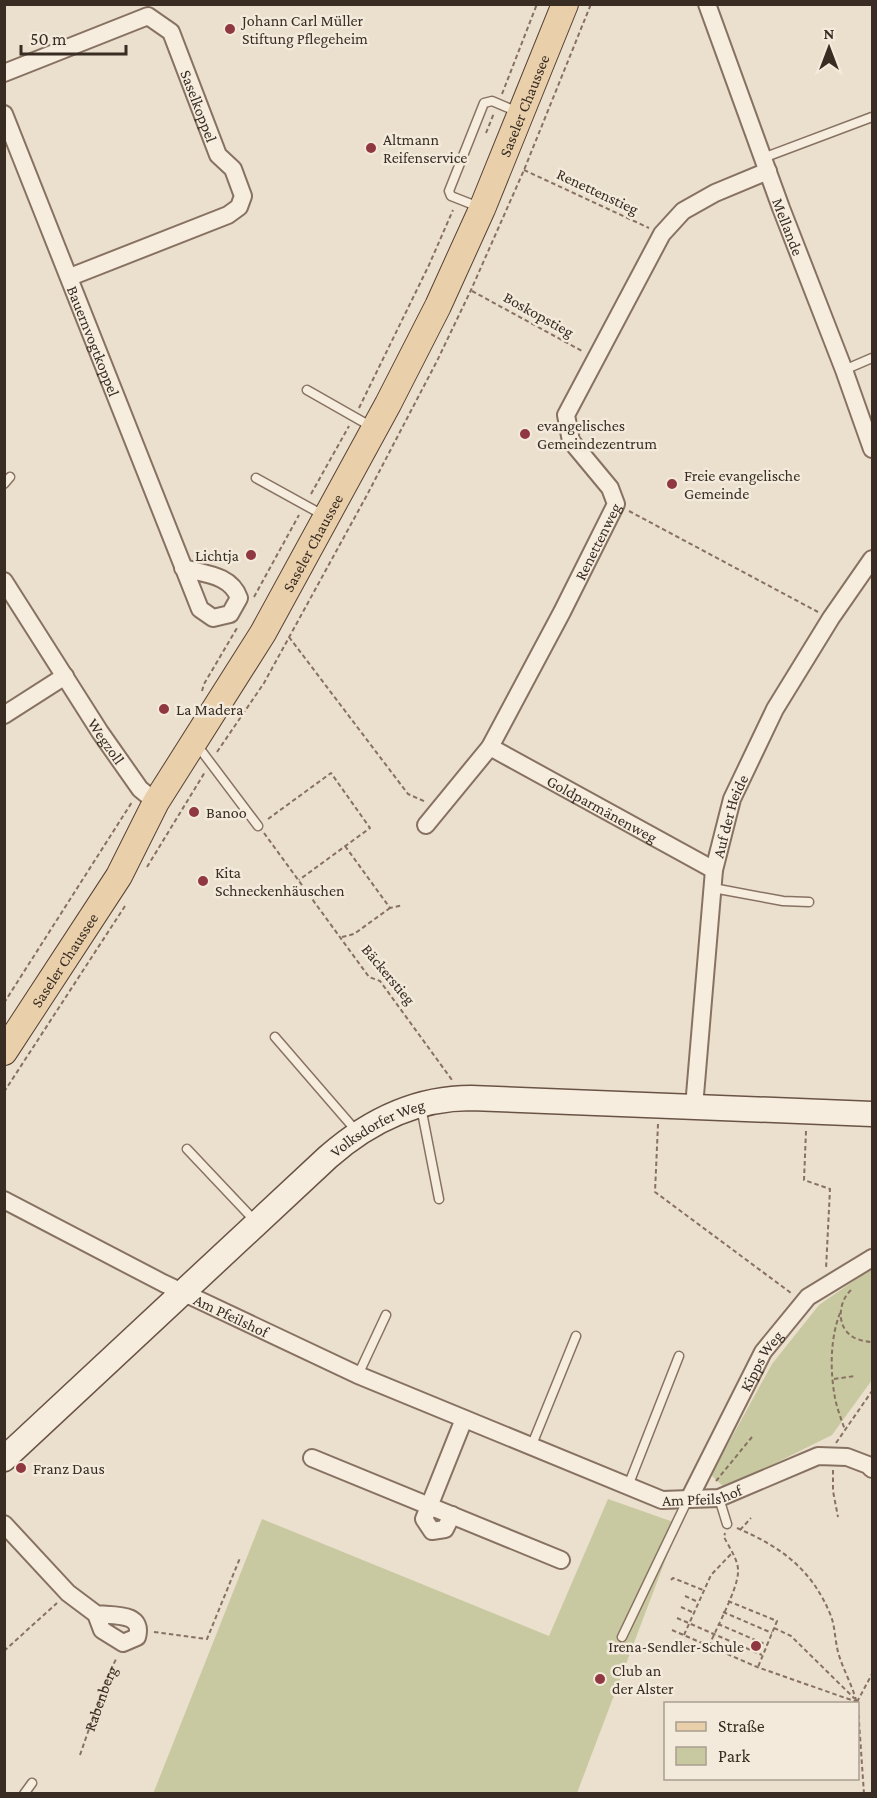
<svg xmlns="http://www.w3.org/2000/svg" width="877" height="1798" viewBox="0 0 877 1798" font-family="'Crimson Pro',serif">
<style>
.green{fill:#c8c9a1}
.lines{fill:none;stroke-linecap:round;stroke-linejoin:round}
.lane-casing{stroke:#877262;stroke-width:11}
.street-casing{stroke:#877262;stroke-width:20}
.secondary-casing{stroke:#695345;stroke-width:27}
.primary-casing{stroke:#564135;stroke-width:28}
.path{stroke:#877262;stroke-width:2;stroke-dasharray:4.5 3;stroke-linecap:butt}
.lane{stroke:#f6eddf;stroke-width:8}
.street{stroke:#f6eddf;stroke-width:16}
.secondary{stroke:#f6eddf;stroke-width:24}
.primary{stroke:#e9cfaa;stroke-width:26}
.poi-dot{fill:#903841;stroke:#f3eadb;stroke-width:2}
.labels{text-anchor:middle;stroke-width:5;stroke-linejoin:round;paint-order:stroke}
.poi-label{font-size:16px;fill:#392c23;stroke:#f3eadb;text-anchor:start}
.street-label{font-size:16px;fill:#392c23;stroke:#f3eadb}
</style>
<rect width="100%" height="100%" fill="#ebdfcd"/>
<path class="green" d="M872 1268V1380L832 1435 725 1488 711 1475 772 1364 819 1305Z
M608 1499 679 1524 577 1793 153 1794 262 1519 549 1636Z"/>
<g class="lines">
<defs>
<path id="lane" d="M763 158 872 117
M479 207 451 196 449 191 484 103 492 101 518 112
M844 370 872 358
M307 390 372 427
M256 478 323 515
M4 484 10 477
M197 745 258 826
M713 888 783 901 809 902
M275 1037 358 1133
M421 1107 439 1199
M187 1149 255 1221
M358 1375 386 1315
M531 1447 576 1336
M628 1486 679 1356
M719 1498 727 1524
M622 1637 688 1499
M24 1794 32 1783"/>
<g id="street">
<path id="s2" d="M707 4 781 208 844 370 872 449"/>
<path id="s3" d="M4 73 148 16 171 32 218 155 233 169 243 196 239 207 228 215 70 277"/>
<path id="s4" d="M4 114 200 609 213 618 230 614 239 598C231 575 205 574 183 568"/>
<path id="s5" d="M4 581 100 732 140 789 156 802"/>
<path d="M4 715 65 676"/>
<path id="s6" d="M490 747 714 870"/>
<path id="s7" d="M426 825 490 747 562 612 616 504 610 488 571 441 566 415 662 234 683 211 715 193 768 171"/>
<path id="s8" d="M694 1107 714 870 732 799 775 709 831 618 872 559"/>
<path id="s9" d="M4 1200 163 1283 358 1375 662 1500 719 1498 818 1456 847 1457 868 1465 872 1469"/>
<path d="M312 1458 561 1560"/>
<path id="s10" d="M689 1499 763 1352 808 1297 872 1258"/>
<path d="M452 1515 445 1529 432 1531 424 1519 464 1419"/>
<path d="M4 1524 68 1593 96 1614 102 1630 123 1643 137 1637C144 1612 113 1616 96 1614"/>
</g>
<g id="secondary">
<path id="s11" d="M4 1459 328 1157C369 1121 416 1098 471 1098L872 1114"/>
</g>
<g id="primary">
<path id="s12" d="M4 1052 119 876 156 802 263 633 388 404 438 306 482 209 565 4"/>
</g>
</defs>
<use href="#lane" class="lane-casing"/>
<use href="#street" class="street-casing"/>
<use href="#secondary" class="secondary-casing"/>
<use href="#primary" class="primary-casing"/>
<g class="path">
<path d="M502 94 537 4"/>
<path d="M486 133 494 113"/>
<path d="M524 170 649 228"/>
<path d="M472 291 582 351"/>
<path d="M359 408 429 265 453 210"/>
<path d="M311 494 349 426"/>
<path d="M629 511 818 612"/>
<path d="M254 597 299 515"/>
<path d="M289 637 408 794 426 802"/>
<path d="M202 691 204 684 237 628"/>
<path d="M217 752 264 683 367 495 437 361 471 290 524 170 591 4"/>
<path d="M268 819 331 773 370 828 299 880"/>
<path d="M264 833 369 977 380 981 452 1080"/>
<path d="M345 846 390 908 403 905"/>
<path d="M147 867 205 772"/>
<path d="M342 937 354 934 390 908"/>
<path d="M4 1003 132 802"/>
<path d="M4 1092 125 906"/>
<path d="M658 1124 655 1192 791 1293"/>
<path d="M806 1131 804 1180 830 1189 826 1269"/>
<path d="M851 1290C838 1302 836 1327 853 1337 858 1340 867 1342 872 1342"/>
<path d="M840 1313C830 1339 830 1371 835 1398 837 1408 841 1419 845 1430"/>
<path d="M834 1379 855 1376"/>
<path d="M836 1443 872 1391"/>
<path d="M833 1470V1491L838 1517"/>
<path d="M716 1481 752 1437"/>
<path d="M737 1528C781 1547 812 1569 831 1616 835 1627 835 1640 838 1652 843 1670 853 1686 857 1704"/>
<path d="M740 1530 751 1518"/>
<path d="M671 1580 673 1578 703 1590"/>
<path d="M685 1596 698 1602"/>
<path d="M728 1601 777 1621 758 1667"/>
<path d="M681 1607 694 1613"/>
<path d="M723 1612 772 1633"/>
<path d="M677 1618 762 1655"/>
<path d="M718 1624 767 1645"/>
<path d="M774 1628 791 1636 855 1699"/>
<path d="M672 1630 757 1667 857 1702"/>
<path d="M154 1632 207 1639 240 1558"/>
<path d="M684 1635 711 1575 732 1553"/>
<path d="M4 1651 57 1603"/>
<path d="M706 1653C713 1634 738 1590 738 1572 739 1561 729 1547 724 1537L725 1533"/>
<path d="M857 1702 872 1674"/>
<path d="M858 1707 864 1794"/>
<path id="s1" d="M80 1755 106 1680 117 1657"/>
</g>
<use href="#lane" class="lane"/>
<use href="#street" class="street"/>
<use href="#secondary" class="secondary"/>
<use href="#primary" class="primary"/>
</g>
<g class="poi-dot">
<circle cx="230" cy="29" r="6"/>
<circle cx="371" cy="148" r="6"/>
<circle cx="525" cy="434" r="6"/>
<circle cx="672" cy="484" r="6"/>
<circle cx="251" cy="555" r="6"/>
<circle cx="164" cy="709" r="6"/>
<circle cx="194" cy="812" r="6"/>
<circle cx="203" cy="881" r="6"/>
<circle cx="21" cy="1468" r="6"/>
<circle cx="756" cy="1646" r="6"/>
<circle cx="600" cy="1679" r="6"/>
</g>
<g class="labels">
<g class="poi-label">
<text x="242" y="26">Johann Carl Müller<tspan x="242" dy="18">Stiftung Pflegeheim</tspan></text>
<text x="383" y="145">Altmann<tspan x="383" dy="18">Reifenservice</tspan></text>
<text x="537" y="431">evangelisches<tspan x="537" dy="18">Gemeindezentrum</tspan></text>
<text x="684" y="481">Freie evangelische<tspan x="684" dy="18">Gemeinde</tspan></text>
<text x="239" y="561" text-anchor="end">Lichtja</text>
<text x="176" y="715">La Madera</text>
<text x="206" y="818">Banoo</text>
<text x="215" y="878">Kita<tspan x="215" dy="18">Schneckenhäuschen</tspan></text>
<text x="33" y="1474">Franz Daus</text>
<text x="744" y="1652" text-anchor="end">Irena-Sendler-Schule</text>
<text x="612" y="1676">Club an<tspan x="612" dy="18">der Alster</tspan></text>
</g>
<g class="street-label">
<text dy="6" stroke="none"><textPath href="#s3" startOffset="262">Saselkoppel</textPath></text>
<text dy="6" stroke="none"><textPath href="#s12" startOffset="1082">Saseler Chaussee</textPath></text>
<text transform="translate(598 191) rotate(25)" y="6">Renettenstieg</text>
<text dy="6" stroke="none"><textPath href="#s2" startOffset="237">Mellande</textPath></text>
<text transform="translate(539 314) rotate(29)" y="6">Boskopstieg</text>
<text dy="6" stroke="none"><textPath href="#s4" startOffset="244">Bauernvogtkoppel</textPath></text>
<text dy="6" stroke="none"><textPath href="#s7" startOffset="333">Renettenweg</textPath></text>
<text dy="6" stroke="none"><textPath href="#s12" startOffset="596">Saseler Chaussee</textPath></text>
<text dy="6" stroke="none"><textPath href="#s5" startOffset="190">Wegzoll</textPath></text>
<text dy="6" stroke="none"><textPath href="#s6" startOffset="128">Goldparmänenweg</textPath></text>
<text dy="6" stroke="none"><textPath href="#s8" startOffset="294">Auf der Heide</textPath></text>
<text dy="6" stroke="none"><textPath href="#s12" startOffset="110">Saseler Chaussee</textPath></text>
<text transform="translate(389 974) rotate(50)" y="6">Bäckerstieg</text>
<text dy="6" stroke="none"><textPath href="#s11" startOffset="501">Volksdorfer Weg</textPath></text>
<text dy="6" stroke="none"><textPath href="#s9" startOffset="255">Am Pfeilshof</textPath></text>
<text dy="6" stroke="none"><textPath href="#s10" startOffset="156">Kipps Weg</textPath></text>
<text dy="6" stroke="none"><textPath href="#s9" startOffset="764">Am Pfeilshof</textPath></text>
<text dy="6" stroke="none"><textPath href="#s1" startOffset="60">Rabenberg</textPath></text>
</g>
</g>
<rect width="877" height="1798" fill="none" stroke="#392c23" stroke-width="12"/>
<rect x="664" y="1702" width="195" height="78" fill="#f3eadb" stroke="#a99e91" stroke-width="1.5"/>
<rect x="676" y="1722" width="30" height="9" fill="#e9cfaa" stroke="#a99e91" stroke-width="1.5"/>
<text x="718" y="1732" font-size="18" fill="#392c23">Straße</text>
<rect x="676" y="1747" width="30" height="18" fill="#c8c9a1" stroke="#a99e91" stroke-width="1.5"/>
<text x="718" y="1762" font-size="18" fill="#392c23">Park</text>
<g transform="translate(829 48)" stroke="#f3eadb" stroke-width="4.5" paint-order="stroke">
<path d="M0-4.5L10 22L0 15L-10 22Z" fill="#392c23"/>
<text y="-9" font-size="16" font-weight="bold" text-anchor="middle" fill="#392c23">N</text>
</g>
<path d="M21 45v9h105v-9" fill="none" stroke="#392c23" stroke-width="3"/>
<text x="30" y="45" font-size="18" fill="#392c23" stroke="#f3eadb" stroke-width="4.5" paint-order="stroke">50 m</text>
</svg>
